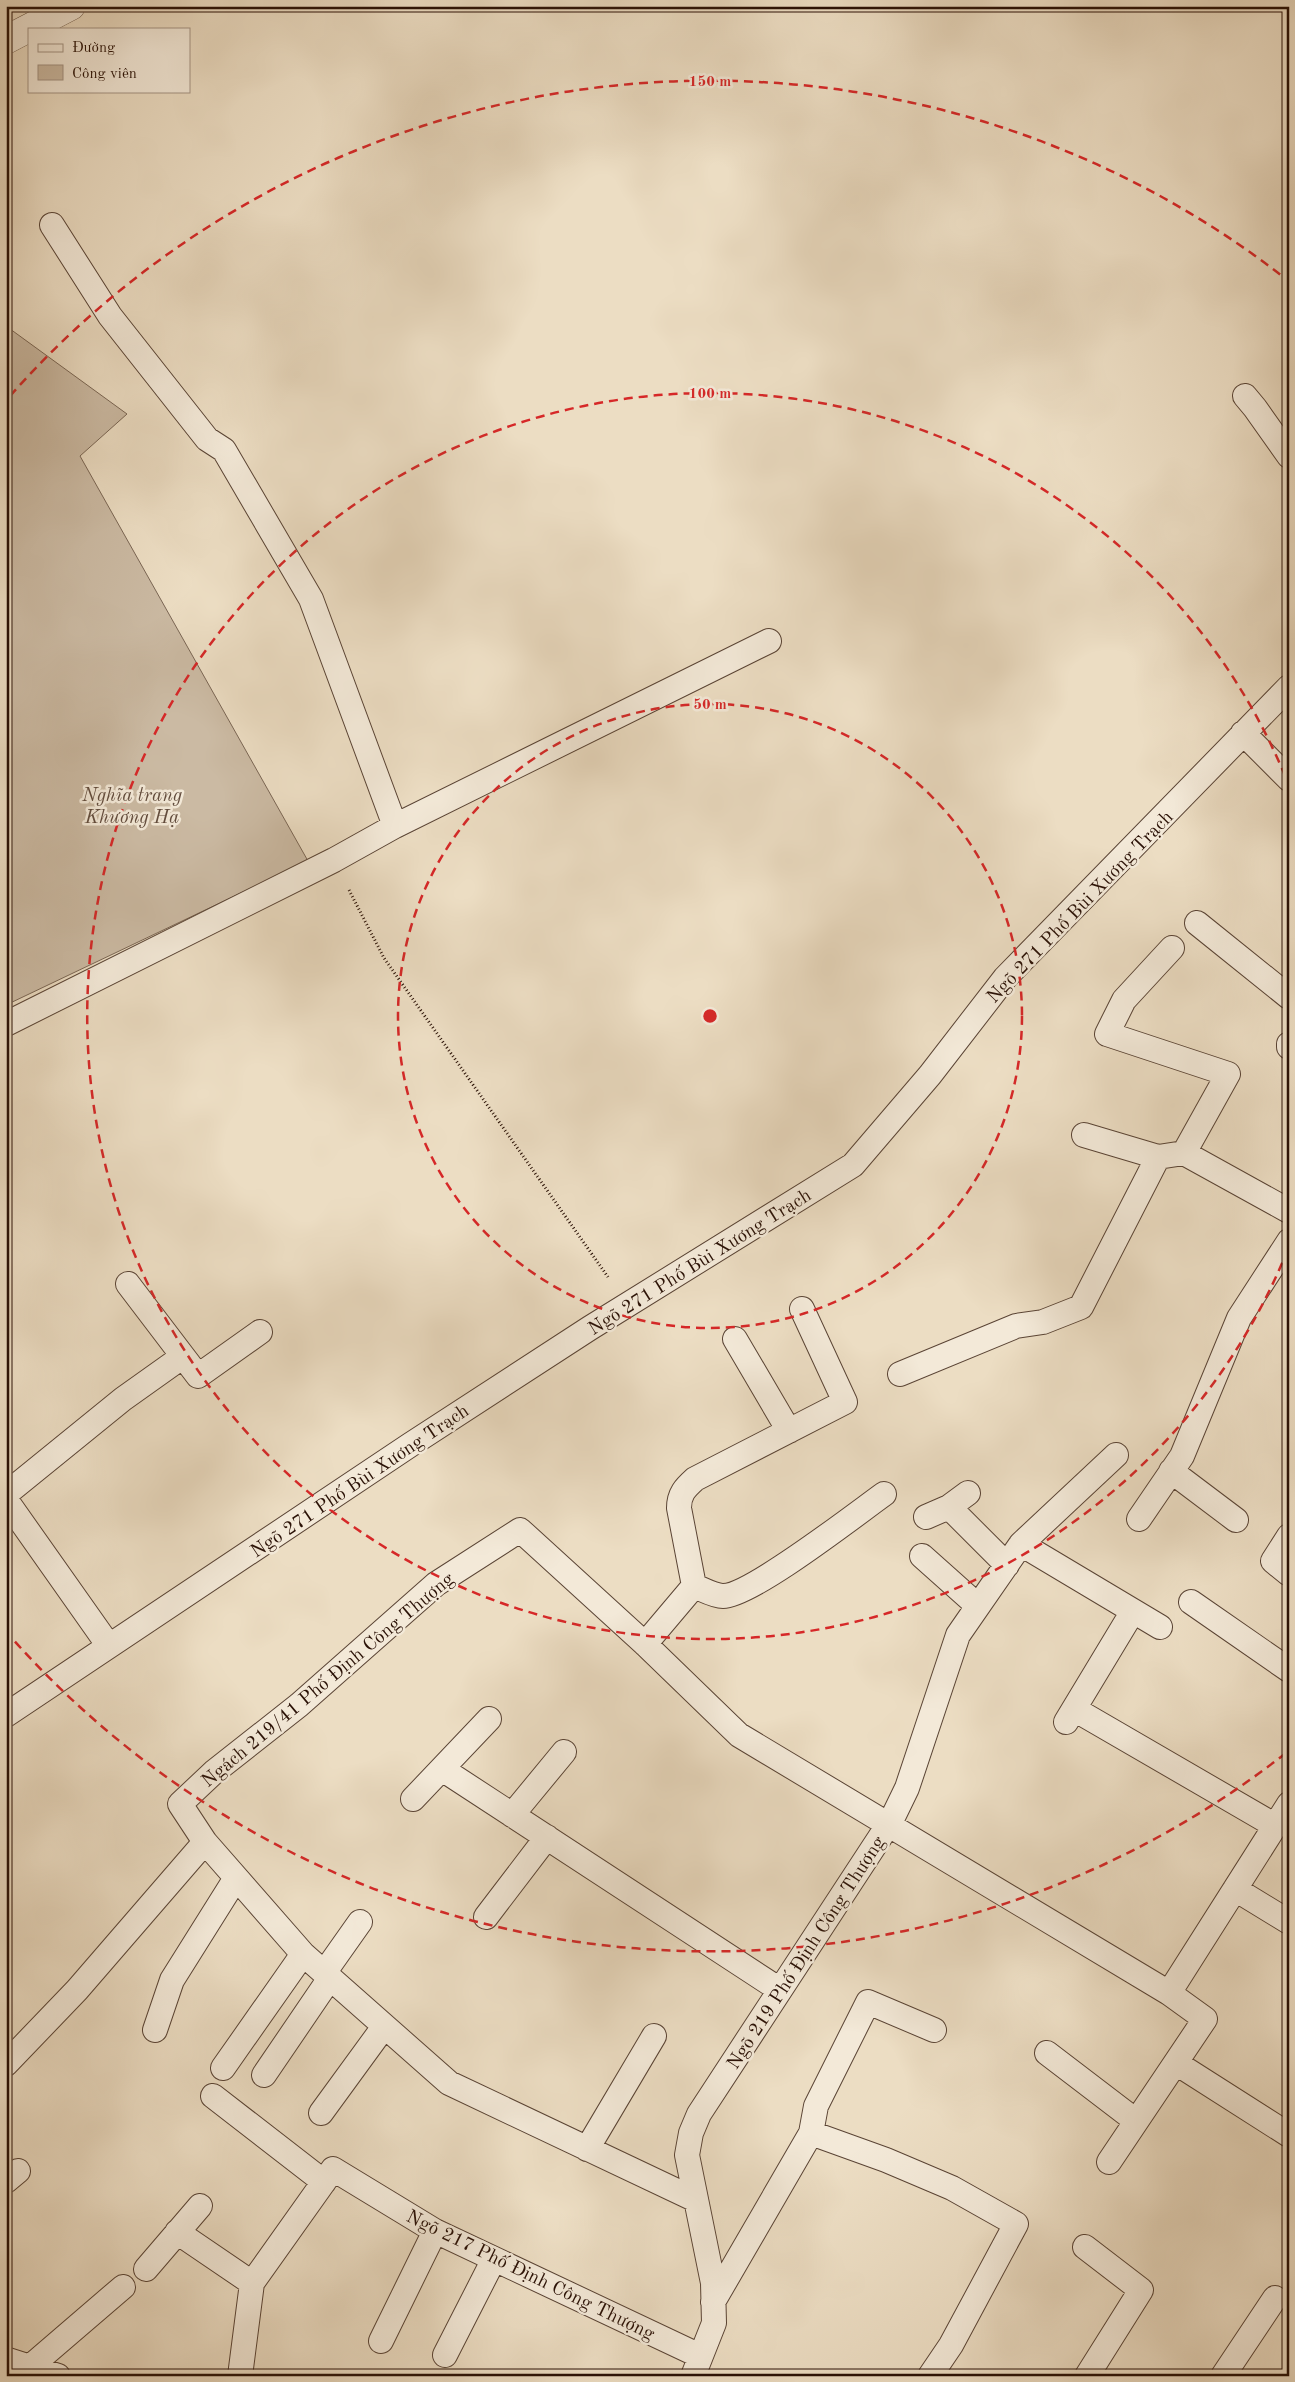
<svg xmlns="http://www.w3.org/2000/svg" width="1295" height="2382" viewBox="0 0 1295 2382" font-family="'Old Standard TT',serif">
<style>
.green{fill:#cbbaa3;stroke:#7a6654}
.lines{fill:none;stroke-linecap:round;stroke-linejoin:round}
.lane-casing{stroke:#5a4435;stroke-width:26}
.street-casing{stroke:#5a4435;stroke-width:29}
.path{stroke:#2a1106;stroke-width:3;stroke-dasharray:1 2.5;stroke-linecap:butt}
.lane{stroke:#f3e9d8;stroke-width:24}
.street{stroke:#f3e9d8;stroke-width:28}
.ring{fill:none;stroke:#d62828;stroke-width:2.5;stroke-dasharray:9 6}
.labels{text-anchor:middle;stroke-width:5;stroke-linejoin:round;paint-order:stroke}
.park-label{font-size:19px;font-style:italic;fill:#624c3d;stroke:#f3e9d8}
.street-label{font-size:19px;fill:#2a1106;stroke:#f3e9d8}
.centre{fill:#d62828;stroke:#f3e9d8;stroke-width:2.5}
.ring-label{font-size:15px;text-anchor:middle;font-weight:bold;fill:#d62828;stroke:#f3e9d8;stroke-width:5;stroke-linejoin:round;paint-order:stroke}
</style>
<rect width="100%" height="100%" fill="#ecddc3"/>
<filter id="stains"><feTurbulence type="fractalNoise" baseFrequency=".004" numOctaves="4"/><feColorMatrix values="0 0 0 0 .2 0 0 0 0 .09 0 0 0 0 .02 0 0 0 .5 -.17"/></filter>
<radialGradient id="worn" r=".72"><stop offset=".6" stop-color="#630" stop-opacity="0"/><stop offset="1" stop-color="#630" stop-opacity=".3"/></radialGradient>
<path class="green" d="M6 326 127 414 80 456 308 861 6 1005Z"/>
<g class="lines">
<defs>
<path id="lane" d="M52 225 110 316 207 439 224 450 311 599 395 826
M1245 396 1255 408 1289 456
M1243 733 1289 779
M1197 923 1289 997
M1172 948 1124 1000 1107 1034 1228 1074 1184 1153
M6 1024 334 860 395 826 769 641
M1289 1044V1047
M1084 1135 1158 1157 1184 1153 1289 1211
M128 1284 198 1376 260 1332
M735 1339 789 1431
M900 1374 1016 1326 1043 1322 1081 1307 1158 1157
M1171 1471 1236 1520
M6 1494 123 1399 182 1357
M6 1500 109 1646
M949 1507 1007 1565
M926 1517 949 1507 968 1493
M1139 1519 1182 1456 1239 1318 1289 1241
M1289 1536 1273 1561 1289 1574
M1021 1544 1160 1627
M922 1556 978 1606
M694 1586 679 1508C679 1494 685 1488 695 1479L845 1402 802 1309
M694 1586C702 1589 714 1596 723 1596 751 1596 856 1514 884 1494
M1191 1602 1289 1670
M645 1644 694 1586
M1074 1709 1274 1825
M6 1715 410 1445 590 1328 853 1165 930 1075 1005 978 1289 687
M1066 1722 1127 1621
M442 1769 780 1990
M413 1799 489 1719
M512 1815 564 1752
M205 1842 180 1804 214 1772 299 1705 436 1584 520 1530 645 1644 739 1735 1169 1993 1289 1804
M1235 1889 1289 1922
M486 1917 547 1837
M324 1973 360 1922
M155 2030 172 1980 236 1878
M1047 2053 1136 2121
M1176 2063 1289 2135
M6 2064 77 1990 205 1842 303 1954 449 2083 696 2200
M223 2068 303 1954
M264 2075 330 1978
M213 2096 324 2182
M321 2113 383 2028
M811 2133 816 2106 868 2002 934 2030
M587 2149 654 2036
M1109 2162 1205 2019 1169 1993
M6 2181 18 2171
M177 2232 252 2283
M1085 2247 1141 2290 1087 2376
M146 2269 200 2206
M713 2302 811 2133 886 2160 952 2188 1016 2224 951 2345 930 2376
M381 2341 435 2231
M445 2355 494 2259
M6 2364 8 2360 58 2376
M31 2366 123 2287
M240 2376 252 2283 333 2169 435 2231 700 2356
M693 2376 714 2323 713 2283 687 2155 691 2133 699 2114 892 1819 907 1788 958 1635 1021 1544 1116 1455
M1223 2376 1275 2298"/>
<path id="street" d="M6 40 71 6"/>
</defs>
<use href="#lane" class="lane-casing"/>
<use href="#street" class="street-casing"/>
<path class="path" d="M349 890 384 958 608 1277"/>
<use href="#lane" class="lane"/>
<use href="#street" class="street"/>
</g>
<g class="ring">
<circle cx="710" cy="1016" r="312"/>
<path d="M1288 1249A623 623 0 1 1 1288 783"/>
<path d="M1286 1753A935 935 0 0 1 10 1636M10 396A935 935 0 0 1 1286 279"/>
</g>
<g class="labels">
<g class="park-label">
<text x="132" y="801">Nghĩa trang<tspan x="132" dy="22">Khương Hạ</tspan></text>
</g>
<g class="street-label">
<text transform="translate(1079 906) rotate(-46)" y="7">Ngõ 271 Phố Bùi Xương Trạch</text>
<text transform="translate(699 1261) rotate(-32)" y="7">Ngõ 271 Phố Bùi Xương Trạch</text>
<text transform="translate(359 1480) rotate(-34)" y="7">Ngõ 271 Phố Bùi Xương Trạch</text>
<text transform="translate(327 1679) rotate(-40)" y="7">Ngách 219/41 Phố Định Công Thượng</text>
<text transform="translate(805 1952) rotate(-57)" y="7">Ngõ 219 Phố Định Công Thượng</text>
<text transform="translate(531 2274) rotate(26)" y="7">Ngõ 217 Phố Định Công Thượng</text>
</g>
</g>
<circle cx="710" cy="1016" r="8" class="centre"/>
<g class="ring-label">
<text x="710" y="86">150 m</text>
<text x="710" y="398">100 m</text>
<text x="710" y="709">50 m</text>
</g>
<rect width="1295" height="2382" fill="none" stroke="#ecddc3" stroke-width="25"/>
<rect x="8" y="8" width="1280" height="2367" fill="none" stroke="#2a1106" stroke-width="2.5"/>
<rect x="12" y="12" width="1270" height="2357" fill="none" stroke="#2a1106"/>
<rect x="28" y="28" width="162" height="65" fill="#f3e9d8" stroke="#a39384"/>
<rect x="38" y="44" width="25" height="8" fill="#f3e9d8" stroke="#a39384"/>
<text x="72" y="52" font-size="15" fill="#2a1106">Đường</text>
<rect x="38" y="65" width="25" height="15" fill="#cbbaa3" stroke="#a39384"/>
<text x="72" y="78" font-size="15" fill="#2a1106">Công viên</text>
<rect width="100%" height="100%" filter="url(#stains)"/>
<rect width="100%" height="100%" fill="url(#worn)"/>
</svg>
